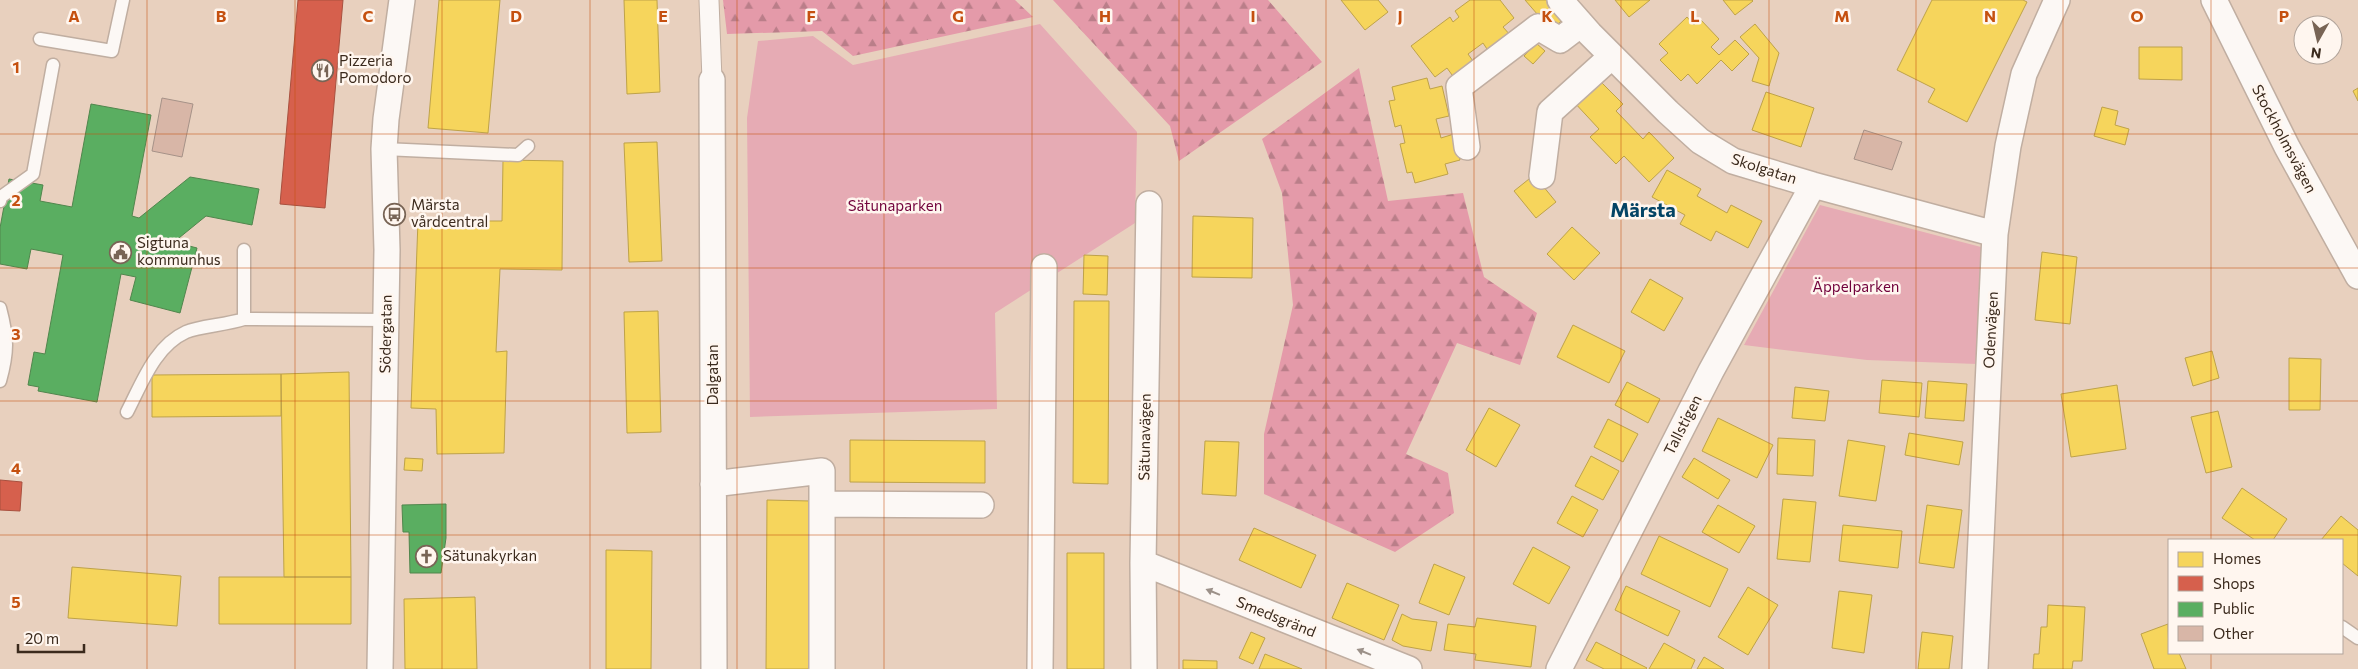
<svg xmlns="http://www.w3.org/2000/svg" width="2358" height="669" viewBox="0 0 2358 669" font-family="Commissioner,sans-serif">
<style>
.green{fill:#e6abb4}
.forest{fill:url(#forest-firs)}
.homes{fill:#f6d55c;stroke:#bea249}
.shops{fill:#d6604d;stroke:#a8503f}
.public{fill:#5aae61;stroke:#51864d}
.building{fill:#d8b6a7;stroke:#a69288}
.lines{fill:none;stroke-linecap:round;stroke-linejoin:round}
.service-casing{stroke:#c0aea1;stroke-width:15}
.pedestrian-casing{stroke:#c0aea1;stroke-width:21}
.minor-casing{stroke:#c0aea1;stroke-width:28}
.service{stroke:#fcf8f5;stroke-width:12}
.pedestrian{stroke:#fcf8f5;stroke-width:19}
.minor{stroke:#fcf8f5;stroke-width:25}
.oneway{fill:#9c9189}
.grid{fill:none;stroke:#c5500f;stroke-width:1;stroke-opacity:0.55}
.labels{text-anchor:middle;stroke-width:5;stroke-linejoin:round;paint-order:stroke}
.poi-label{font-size:15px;fill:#3b2a1d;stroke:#fff6ef;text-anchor:start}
.street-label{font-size:15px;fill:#3b2a1d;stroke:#fff6ef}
.park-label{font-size:15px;fill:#71023c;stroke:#fff6ef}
.district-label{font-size:20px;font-weight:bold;fill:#044465;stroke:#fff6ef}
.grid-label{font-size:16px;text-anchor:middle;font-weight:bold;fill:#c5500f;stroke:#fff6ef;stroke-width:5;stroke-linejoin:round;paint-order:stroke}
</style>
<defs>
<pattern id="forest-firs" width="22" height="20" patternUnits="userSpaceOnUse" patternTransform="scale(1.25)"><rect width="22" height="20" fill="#e49aa9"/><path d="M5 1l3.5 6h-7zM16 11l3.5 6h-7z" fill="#ba7e89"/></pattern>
</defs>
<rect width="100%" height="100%" fill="#e8d0be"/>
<path class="green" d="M1040 24 1137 132 1135 223 995 313 997 409 750 417 747 118 758 41 813 36 853 65Z
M1820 205 1981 247 1977 364 1867 360 1744 345Z"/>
<path class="forest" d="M723 0H1015L1033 17 853 56 822 31 727 34Z
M1053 0H1268L1322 62 1179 161 1170 126Z
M1359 68 1388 201 1463 193 1484 277 1537 313 1520 365 1457 343 1406 454 1448 473 1454 513 1395 552 1264 494V434L1293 305 1282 193 1262 139Z"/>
<path class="homes" d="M439 0H500L488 133 428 128Z
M624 0H657L660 92 627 94Z
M1341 0H1378L1388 12 1365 30Z
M1470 0H1500L1514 18 1503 27 1511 36 1489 52 1483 43 1468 54 1475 64 1455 79 1447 68 1435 77 1411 46 1450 17 1453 22 1459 17 1455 11Z
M1525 0H1555L1568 15 1551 30Z
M1615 0H1650L1629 17Z
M1723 0H1752L1753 1 1735 15Z
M1932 0H2023L2027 2 1967 122 1928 102 1935 89 1897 70Z
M1687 17 1694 25 1700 19 1719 39 1711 47 1719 55 1735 40 1749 54 1732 71 1721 60 1697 84 1688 74 1681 81 1660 60 1668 53 1659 44Z
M1755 24 1779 53 1769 86 1752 81 1759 58 1740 37Z
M1536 43 1545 51 1533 64 1524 56Z
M2139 47H2182V80L2139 79Z
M1427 78 1430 89 1442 86 1449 116 1436 119 1441 138 1454 134 1460 160 1445 164 1448 174 1415 183 1412 172 1407 173 1400 144 1405 143 1401 125 1395 127 1389 101 1395 100 1392 87Z
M1597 78 1623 104 1616 111 1643 139 1649 132 1674 158 1649 182 1624 156 1616 164 1590 137 1599 129 1573 101Z
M2358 88V101L2353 91Z
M1766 92 1814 108 1801 147 1752 130Z
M2102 107 2118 111 2115 125 2129 129 2125 145 2094 136Z
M657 142 662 261 629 262 624 143Z
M503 160 563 161 562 270 500 269 496 352 507 351 504 453 437 454 436 409 411 408 418 221H502Z
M1667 170 1701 189 1697 196 1727 213 1731 205 1762 221 1748 248 1716 231 1711 241 1680 224 1685 215 1652 197Z
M1534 175 1556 202 1536 218 1514 191Z
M1193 216 1253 218 1252 278 1192 277Z
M1572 227 1600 253 1574 280 1547 254Z
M2042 252 2077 257 2070 324 2035 320Z
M1084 255 1108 256 1107 295 1083 294Z
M1650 279 1683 298 1664 331 1631 312Z
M1074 301H1109L1108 484 1073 483Z
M658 311 661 432 627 433 624 312Z
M1573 325 1625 351 1609 383 1557 357Z
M2212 351 2219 378 2193 386 2185 358Z
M2289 358 2321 359 2320 410H2289Z
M349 372 351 577H284L281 374Z
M281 374V416L152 417V375Z
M1882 380 1922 383 1919 417 1879 413Z
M1928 381 1967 384 1964 421 1925 418Z
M1627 382 1660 399 1648 423 1615 405Z
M2117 385 2126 449 2071 457 2061 394Z
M1795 387 1829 391 1825 421 1792 418Z
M1489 408 1520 425 1496 467 1466 450Z
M2218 411 2232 467 2206 473 2191 417Z
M1718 418 1773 445 1757 478 1702 451Z
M1608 419 1638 434 1623 462 1594 447Z
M1909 433 1963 442 1959 465 1905 455Z
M1778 438 1815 440 1813 476 1777 474Z
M850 440 985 441V483L850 482Z
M1848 440 1885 446 1876 501 1839 496Z
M1205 441 1239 442 1236 496 1202 494Z
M1591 456 1619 471 1603 500 1575 486Z
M405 458 423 459 422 471 404 470Z
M1694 458 1730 480 1718 499 1682 477Z
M2242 488 2287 519 2273 540H2255L2222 518Z
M1572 496 1598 510 1583 537 1557 523Z
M1783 499 1816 502 1810 562 1777 559Z
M767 500 810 501 809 669H766Z
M1718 505 1755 526 1739 553 1702 532Z
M1927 505 1962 510 1954 568 1919 563Z
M2341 516 2358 530V576L2342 563V540H2321Z
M1843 525 1902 531 1898 568 1839 561Z
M1254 528 1316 555 1301 588 1239 560Z
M1659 536 1728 569 1710 607 1641 574Z
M1533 547 1570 567 1549 604 1513 584Z
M606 550 652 551 651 669H606Z
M1067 553H1104V669H1067Z
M1434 564 1465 577 1449 615 1419 603Z
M72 567 181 576 177 626 68 618Z
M219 577H351V624H219Z
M1347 583 1399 605 1384 640 1332 618Z
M1626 586 1680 611 1668 636 1615 610Z
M1748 587 1778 605 1748 655 1718 637Z
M1839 591 1872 595 1864 653 1832 648Z
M475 597 477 669H405L404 599Z
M2048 605 2085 607 2082 661H2073L2072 669H2033L2034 654H2039L2041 627H2047Z
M1402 614 1412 619 1437 622 1431 651 1403 646 1392 640Z
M1477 618 1536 626 1531 667 1475 660 1476 654 1444 650 1448 624 1475 627Z
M2168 624 2169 653H2179L2186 669H2154L2141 634Z
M1251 632 1265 638 1253 664 1239 658Z
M1922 632 1953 636 1949 669H1918Z
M1596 642 1647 668 1646 669H1604L1586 660Z
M1664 643 1695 660 1691 669H1649Z
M1265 654 1302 669H1259Z
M1704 657 1724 669H1697Z
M1183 660 1217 661V669H1183Z"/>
<path class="shops" d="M298 0H343L325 208 280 204Z
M0 480 22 482 20 511 0 510Z"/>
<path class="public" d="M91 104 151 115 132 216 139 218 190 177 259 189 252 225 206 216 174 242 197 248 180 313 130 300 136 277 121 274 97 402 38 391 39 387 28 385 34 352 45 354 63 255 31 249 27 269 0 264V228L9 179 43 185 40 201 72 207Z
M446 504V538L441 573H410L409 532H403L402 505Z"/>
<path class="building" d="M162 98 193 104 182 157 152 151Z
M1864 130 1902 142 1892 170 1854 159Z"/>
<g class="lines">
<defs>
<path id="service" d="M40 39 112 51 123 0
M384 149 518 155 528 146
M0 201 1 197 33 174 53 65
M0 308C8 338 8 352 0 381
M244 319V250
M127 412C142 383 155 346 186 332 200 326 226 325 244 319L386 320
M2342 627 2358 638"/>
<path id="pedestrian" d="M709 0 712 80"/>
<path id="minor" d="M1560 0 1590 34 1668 112 1700 141 1733 161 1813 185 1995 234
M2214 0 2287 147 2358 276
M712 80 714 669
M1467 147 1459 87 1538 27 1560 40 1581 24
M1542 176 1550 112 1612 56
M713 484 822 471V669
M822 504 981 505
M1143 563 1409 669
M380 669 387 250 384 149 386 119 402 0
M1040 669 1044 267
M1144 669 1143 563 1149 204
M1559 669 1711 371 1813 185
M1975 669 1995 234 2008 146 2024 74 2057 0"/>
</defs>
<use href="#service" class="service-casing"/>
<use href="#pedestrian" class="pedestrian-casing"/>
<use href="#minor" class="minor-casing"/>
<use href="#service" class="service"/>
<use href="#pedestrian" class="pedestrian"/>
<use href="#minor" class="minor"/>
</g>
<defs><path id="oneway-solid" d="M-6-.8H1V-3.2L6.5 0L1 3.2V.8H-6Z" transform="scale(1.25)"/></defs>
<g class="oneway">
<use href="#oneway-solid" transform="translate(1213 592) rotate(-158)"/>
<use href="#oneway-solid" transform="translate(1364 652) rotate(-158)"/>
</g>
<path class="grid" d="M147 0V669M295 0V669M442 0V669M590 0V669M737 0V669M884 0V669M1032 0V669M1179 0V669M1326 0V669M1474 0V669M1621 0V669M1769 0V669M1916 0V669M2063 0V669M2211 0V540M0 134H2358M0 268H2358M0 401H2358M0 535H2358M2211 653V669"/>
<defs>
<symbol id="restaurant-ring" viewBox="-11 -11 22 22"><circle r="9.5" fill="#fff6ef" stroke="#786455" stroke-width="1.5"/><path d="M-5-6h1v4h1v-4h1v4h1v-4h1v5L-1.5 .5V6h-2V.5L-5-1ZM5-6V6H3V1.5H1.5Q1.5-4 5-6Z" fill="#786455"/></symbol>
<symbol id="bus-ring" viewBox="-11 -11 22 22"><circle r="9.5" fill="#fff6ef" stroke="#786455" stroke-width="1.5"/><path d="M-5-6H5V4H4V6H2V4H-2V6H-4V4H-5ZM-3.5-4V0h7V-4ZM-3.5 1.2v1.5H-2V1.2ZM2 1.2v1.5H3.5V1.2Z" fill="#786455"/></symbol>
<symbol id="civic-ring" viewBox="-11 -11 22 22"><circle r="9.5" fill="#fff6ef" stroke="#786455" stroke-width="1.5"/><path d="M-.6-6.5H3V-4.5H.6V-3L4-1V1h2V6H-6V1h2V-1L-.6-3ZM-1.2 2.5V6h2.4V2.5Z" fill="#786455"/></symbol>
<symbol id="church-ring" viewBox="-11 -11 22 22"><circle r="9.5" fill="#fff6ef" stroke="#786455" stroke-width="1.5"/><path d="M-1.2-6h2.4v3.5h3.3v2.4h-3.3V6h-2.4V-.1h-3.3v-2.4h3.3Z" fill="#786455"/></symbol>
</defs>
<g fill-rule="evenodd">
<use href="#restaurant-ring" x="310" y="58" width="25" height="25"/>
<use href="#bus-ring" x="382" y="202" width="25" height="25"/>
<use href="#civic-ring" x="108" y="240" width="25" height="25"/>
<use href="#church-ring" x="414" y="544" width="25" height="25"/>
</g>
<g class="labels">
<g class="poi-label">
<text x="339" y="66">Pizzeria<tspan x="339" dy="17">Pomodoro</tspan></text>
<text x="411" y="210">Märsta<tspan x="411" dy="17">vårdcentral</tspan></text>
<text x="137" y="248">Sigtuna<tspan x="137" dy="17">kommunhus</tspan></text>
<text x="443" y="561">Sätunakyrkan</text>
</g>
<g class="street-label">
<text transform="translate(2284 139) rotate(62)" y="5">Stockholmsvägen</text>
<text transform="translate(1764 169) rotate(18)" y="5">Skolgatan</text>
<text transform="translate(1991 330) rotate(-87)" y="5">Odenvägen</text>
<text transform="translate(386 334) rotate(-89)" y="5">Södergatan</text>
<text transform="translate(713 375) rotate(-90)" y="5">Dalgatan</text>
<text transform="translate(1683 425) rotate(-63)" y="5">Tallstigen</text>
<text transform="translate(1145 437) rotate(-89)" y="5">Sätunavägen</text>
<text transform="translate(1276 617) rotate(22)" y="5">Smedsgränd</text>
</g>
<g class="park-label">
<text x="895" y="211">Sätunaparken</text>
<text x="1856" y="292">Äppelparken</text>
</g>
<g class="district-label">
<text x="1643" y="217">Märsta</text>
</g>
</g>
<g class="grid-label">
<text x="74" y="22">A</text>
<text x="221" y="22">B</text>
<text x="368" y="22">C</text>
<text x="516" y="22">D</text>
<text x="663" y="22">E</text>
<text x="811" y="22">F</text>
<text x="958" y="22">G</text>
<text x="1105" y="22">H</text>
<text x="1253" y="22">I</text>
<text x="1400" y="22">J</text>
<text x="1547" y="22">K</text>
<text x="1695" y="22">L</text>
<text x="1842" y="22">M</text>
<text x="1990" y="22">N</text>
<text x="2137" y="22">O</text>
<text x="2284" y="22">P</text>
<text x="16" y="73">1</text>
<text x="16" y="206">2</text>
<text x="16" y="340">3</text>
<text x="16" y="474">4</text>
<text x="16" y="608">5</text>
</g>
<rect x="2168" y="539" width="175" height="115" fill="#fff6ef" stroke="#b1a49b"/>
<rect x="2178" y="552" width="25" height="15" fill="#f6d55c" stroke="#b1a49b"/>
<text x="2213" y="564" font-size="15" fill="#3b2a1d">Homes</text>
<rect x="2178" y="576" width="25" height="15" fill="#d6604d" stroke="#b1a49b"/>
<text x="2213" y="589" font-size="15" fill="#3b2a1d">Shops</text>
<rect x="2178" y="602" width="25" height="15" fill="#5aae61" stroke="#b1a49b"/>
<text x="2213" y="614" font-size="15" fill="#3b2a1d">Public</text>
<rect x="2178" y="626" width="25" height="15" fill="#d8b6a7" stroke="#b1a49b"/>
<text x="2213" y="639" font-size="15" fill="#3b2a1d">Other</text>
<g transform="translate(2318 40) rotate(188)"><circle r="24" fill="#fff6ef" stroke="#b1a49b"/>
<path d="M0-4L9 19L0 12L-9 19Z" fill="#786455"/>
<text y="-8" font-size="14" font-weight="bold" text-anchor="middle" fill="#3b2a1d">N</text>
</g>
<path d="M18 644v8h66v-8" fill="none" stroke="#3b2a1d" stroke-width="2.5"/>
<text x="25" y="644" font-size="15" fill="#3b2a1d" stroke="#fff6ef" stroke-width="4" paint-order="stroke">20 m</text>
</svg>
